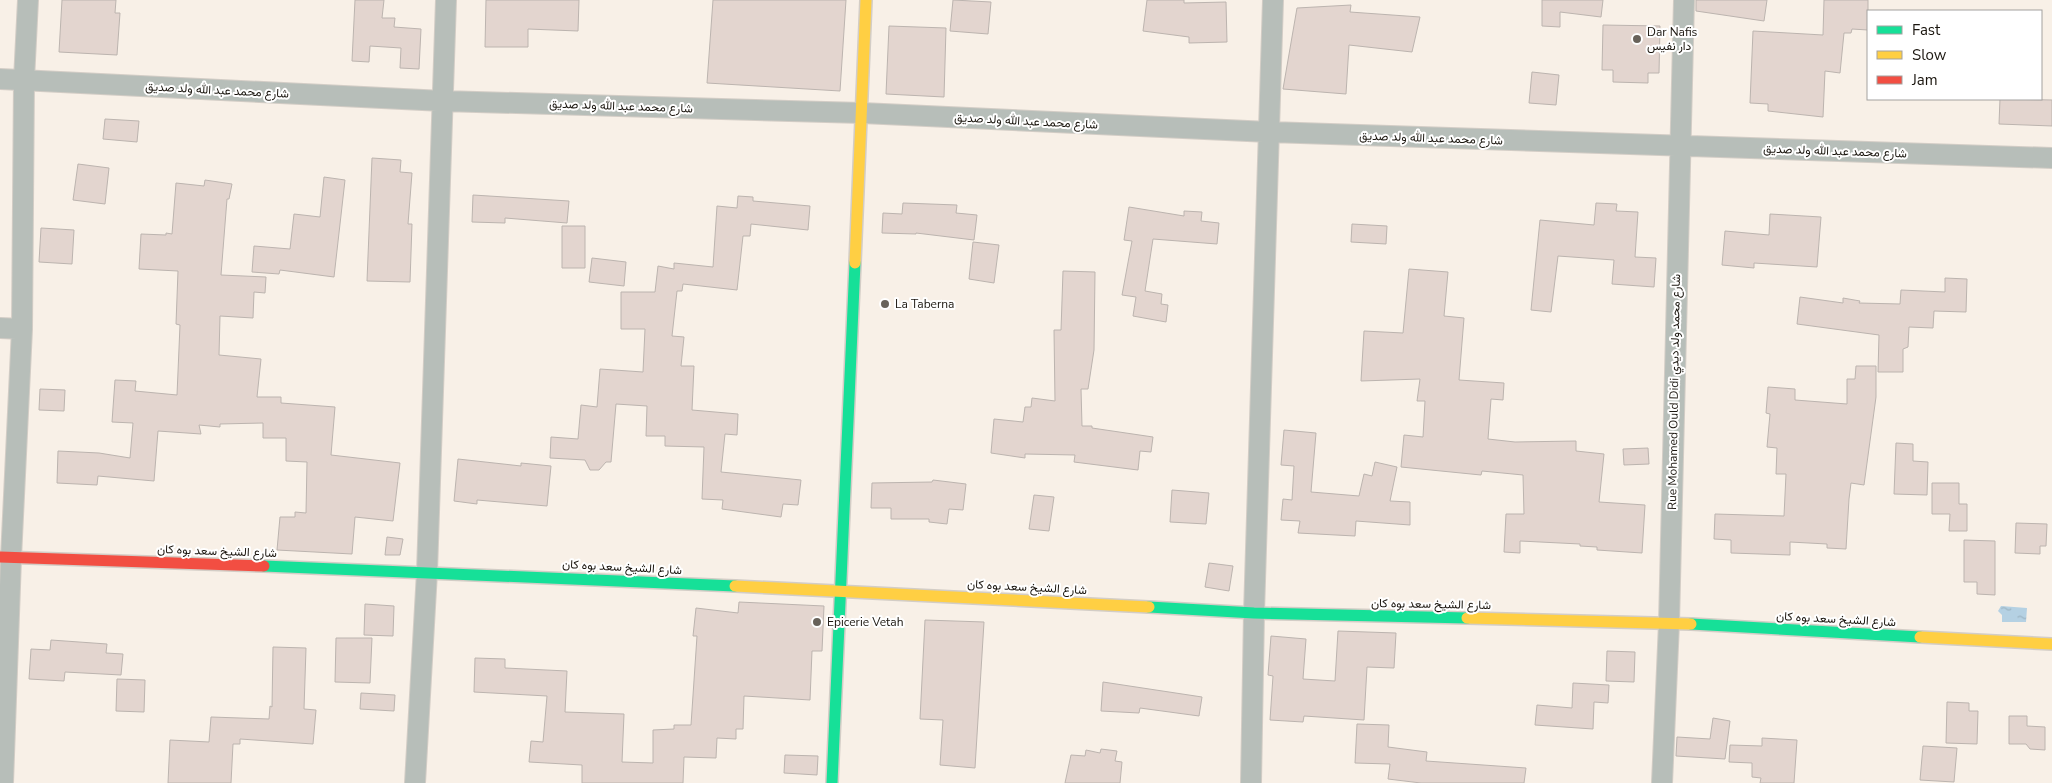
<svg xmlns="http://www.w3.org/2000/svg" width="2052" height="783" viewBox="0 0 2052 783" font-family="'Nunito Sans',Vazirmatn,sans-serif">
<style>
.water{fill:url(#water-ripples)}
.building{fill:#e3d5cf;stroke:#bcb4af}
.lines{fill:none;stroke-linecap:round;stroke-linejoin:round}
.street-casing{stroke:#d3cdc6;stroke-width:22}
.fast-casing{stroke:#d3cdc6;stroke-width:14}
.slow-casing{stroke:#d3cdc6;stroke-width:14}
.jam-casing{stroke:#d3cdc6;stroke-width:14}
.street{stroke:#b7beb9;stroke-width:20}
.fast{stroke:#16e098;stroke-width:11}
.slow{stroke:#ffcf43;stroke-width:11}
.jam{stroke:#f24e42;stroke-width:11}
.poi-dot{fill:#68625a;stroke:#fff;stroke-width:2}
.labels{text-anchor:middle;stroke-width:4;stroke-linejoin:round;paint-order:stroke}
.poi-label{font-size:12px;fill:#1a150e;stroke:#fff;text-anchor:start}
.street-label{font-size:12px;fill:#1a150e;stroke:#fff}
</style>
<defs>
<pattern id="water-ripples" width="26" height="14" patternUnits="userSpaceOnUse" patternTransform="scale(1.25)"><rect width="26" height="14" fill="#b5d1e3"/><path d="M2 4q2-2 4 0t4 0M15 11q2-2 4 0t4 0" fill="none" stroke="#9bb3c2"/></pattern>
</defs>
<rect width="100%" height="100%" fill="#f8f0e7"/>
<path class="water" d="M2001 606 2027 608 2026 622H2002V615L1998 611Z"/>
<path class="building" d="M62 0H116L115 13H120L117 55 59 52Z
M355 0H384L382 18H395L394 27 421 29 419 69 400 68 401 48 370 46 369 62 352 61Z
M486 0H579L578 31 528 29V47H485Z
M713 0H846L840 91 707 83Z
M953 0 991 2 988 34 950 31Z
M1147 0H1184V3L1226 2 1227 42 1189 43V37L1143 31Z
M1542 0H1603L1601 17 1560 12V27L1542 26Z
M1696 0H1767L1764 21 1696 11Z
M1824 0H1868V30L1852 29 1851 33H1844L1840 73 1825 71 1823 117 1768 111V104L1750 103 1753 31 1823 35Z
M1351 5 1350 12 1420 17 1412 52 1349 45 1346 94 1283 89 1297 8Z
M1603 25 1660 26 1659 73H1648V83L1613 82V70H1602Z
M889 26 946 28 944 97 886 94Z
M1532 72 1559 75 1556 105 1529 103Z
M2000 99 2052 100V126L1999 124Z
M105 119 139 121 137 142 103 139Z
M372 158 401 160 400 172 412 173 408 224H412L410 282 367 281Z
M78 164 109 168 105 204 73 200Z
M324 177 345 180 334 277 280 270 279 274 252 272 254 246 290 249 294 214 320 217Z
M205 180 232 184 229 199H227L221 275 266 277 265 293 254 292 253 318 220 316 219 355 261 359 257 397H281V403L335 407 331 455 400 463 393 521 355 517 352 554 277 550 280 517H295V512L306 513 307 462 286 461V438H263V423L220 424V427L199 425 201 434 158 431 154 481 98 476 97 485 57 483 58 451 99 453 130 458 133 423 112 422 115 380 136 381 135 391 177 395 180 325 176 324 178 271 139 269 141 234 166 235V233L172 234 176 183 204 186Z
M473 195 569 201 567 223 505 218V223L472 222Z
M738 196 753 197V201L810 206 808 230 751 224 750 236H743L737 290 683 284 682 291H677L672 336 684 337 681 366H694L692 410 738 414 737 435 725 434 721 472 801 480 798 505 783 504 781 517 722 509 723 500 702 499 704 447 665 446V436H646L647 406 616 404 611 462H606L599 470H590L585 460 550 458 551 437 578 439 581 405 597 407 600 369 643 372 645 329H621V292H655L658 266 674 269V263L713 267 717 206 737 208Z
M903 203 957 205 956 213 977 215 974 240 916 233V234L882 233 883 213 902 214Z
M1596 203 1617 204 1616 211 1638 212 1635 257 1656 258 1654 287 1612 284 1614 260 1558 256 1551 312 1531 310 1540 220 1594 225Z
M1129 207 1184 216V211L1202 212 1201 221 1219 223 1217 244 1153 239 1145 291 1162 294 1161 304 1168 305 1166 322 1133 316 1136 297 1122 295 1132 241 1124 240Z
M1770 214 1821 217 1817 267 1754 263V268L1722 265 1725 231 1769 235Z
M1352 224 1387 226 1386 244 1351 242Z
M562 226H585V268H562Z
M41 228 74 230 72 264 39 262Z
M973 242 999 245 994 283 969 279Z
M592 258 626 262 624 286 589 282Z
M1409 269 1448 272 1444 316 1464 318 1459 380 1504 383 1503 400 1491 399 1488 439 1515 442 1576 441V451L1604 454 1599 502 1645 505 1642 553 1597 550V547L1580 546V544L1520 541V553L1504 552 1506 514H1524L1523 475 1482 471 1481 475 1401 467 1404 435 1423 437 1425 401H1417L1420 379 1361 381 1364 331 1403 333Z
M1063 271 1095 272 1094 350 1088 389H1081L1082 426H1092V428L1153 437 1151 452 1140 451 1138 470 1074 462 1075 455 1025 454V458L991 453 994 419 1023 422 1025 407H1031L1032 398 1055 401 1054 330H1061Z
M1945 278 1967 279 1966 312 1934 311 1933 328 1909 327 1908 347 1903 349V372H1878L1879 335 1797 324 1800 297 1843 303V298L1860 301 1859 303 1900 304 1901 290 1945 292Z
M1856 366H1876V397L1864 485 1851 483 1849 499 1846 549 1827 548V544L1790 542V555L1731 553V540L1714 539 1715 514 1784 516 1786 474H1776L1777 448 1767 447 1770 414 1766 413 1768 387 1795 389V400L1847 404V379H1855Z
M40 389 65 390 64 411 39 410Z
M1284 430 1316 433 1311 492 1359 496 1364 474 1372 476 1375 462 1397 467 1390 501 1410 502V525L1356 521 1355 536 1298 533 1300 521 1281 520 1283 499 1292 500 1294 466 1281 465Z
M1896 443 1913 444V461L1928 462 1927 495 1894 494Z
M1648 448 1649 464 1624 465 1623 449Z
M458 459 521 466V463L551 466 547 506 477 500V504L454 501Z
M933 480 966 484 963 510 949 509 947 524 929 522V519H891V508H871L872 483 932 482Z
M1932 483H1959V504H1967V531H1949L1950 514H1932Z
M1172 490 1209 493 1206 524 1170 522Z
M1034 495 1054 497 1049 531 1029 529Z
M2016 523 2047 524 2046 546H2040V554L2015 553Z
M387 537 403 539 400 555H385Z
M1964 540 1995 541V595L1977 594V582H1964Z
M1209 563 1233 566 1229 591 1205 587Z
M739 602 824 606 822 651H812L810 700 744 696 743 729H736V739L717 738 716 758 684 757 683 783H582V765L529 762 531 741 543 742 547 696 474 692 475 658 505 659V668L567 671 565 712 624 714 622 762 653 763V730L674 729V725H691L697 636H693L696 608 738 613Z
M365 604 394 606 393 636 364 635Z
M925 620 984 622 975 768 940 765 943 720 920 719Z
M1338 631 1396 633 1394 668 1367 667 1364 720 1304 716 1303 722 1270 720 1273 676 1268 675 1271 636 1306 639 1303 679 1335 681Z
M336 638H372L370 683 335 682Z
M51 640 107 644 106 653 123 654 121 675 65 672 64 681 29 679 31 649 50 650Z
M273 647 306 648 304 709 316 710 313 744 240 739V744H233L231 783H168L170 740 209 742 211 717 269 719 270 706 272 707Z
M1607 651 1635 652 1634 682 1606 681Z
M117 679 145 680 144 712 116 711Z
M1103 682 1202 697 1199 716 1140 708 1139 713 1101 711Z
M1573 683 1609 685 1608 703 1594 702 1593 729 1535 725 1537 705 1572 708Z
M361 693 395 695 394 711 360 709Z
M1947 702 1969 703V711H1978L1977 744 1946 743Z
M2009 716H2027V726L2045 727V750L2030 749 2026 744H2009Z
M1713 718 1730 721 1725 759 1676 756 1677 737 1710 739Z
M1357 724 1389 725 1388 747 1427 752 1426 761 1526 768 1524 783H1421L1388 779 1390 764 1355 763Z
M1762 738 1797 740 1794 783H1760L1761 778 1752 777V763L1729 762 1730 745 1762 746Z
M1923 746 1957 748 1954 782 1920 780Z
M1101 749 1117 751 1115 761 1122 762 1120 783H1065L1071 755 1085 756 1086 750 1100 753Z
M785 755 818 756 817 775 784 773Z"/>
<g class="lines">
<defs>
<path id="street" d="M0 79 443 101 862 113 1269 132 2052 158
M0 328 22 329
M3 783 11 558 22 329 24 80 28 0
M415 783 427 572 446 0
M1251 783 1254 613 1273 0
M1662 783 1669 623 1684 0"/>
<path id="fast" d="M264 566 735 586
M1149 607 1254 613 1467 618
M1691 624 1920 637
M832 783 855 263"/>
<path id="slow" d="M855 263 866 0
M735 586 1149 607
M1467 618 1691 624
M1920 637 2052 644"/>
<path id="jam" d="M0 557 264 566"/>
</defs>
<use href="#street" class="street-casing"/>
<use href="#fast" class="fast-casing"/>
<use href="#slow" class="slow-casing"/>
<use href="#jam" class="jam-casing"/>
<use href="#street" class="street"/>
<use href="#fast" class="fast"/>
<use href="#slow" class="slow"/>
<use href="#jam" class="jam"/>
</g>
<g class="poi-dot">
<circle cx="1637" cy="39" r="5"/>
<circle cx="885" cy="304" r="5"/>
<circle cx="817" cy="622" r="5"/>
</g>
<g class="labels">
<g class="poi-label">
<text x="1647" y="36">Dar Nafis<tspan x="1647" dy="14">دار نفيس</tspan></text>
<text x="895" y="308">La Taberna</text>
<text x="827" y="626">Epicerie Vetah</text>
</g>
<g class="street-label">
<text transform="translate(217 90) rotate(3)" y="4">شارع محمد عبد الله ولد صديق</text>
<text transform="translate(621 106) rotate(2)" y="4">شارع محمد عبد الله ولد صديق</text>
<text transform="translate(1026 121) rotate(3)" y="4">شارع محمد عبد الله ولد صديق</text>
<text transform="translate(1431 138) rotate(2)" y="4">شارع محمد عبد الله ولد صديق</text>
<text transform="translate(1835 151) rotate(2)" y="4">شارع محمد عبد الله ولد صديق</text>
<text transform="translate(1674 392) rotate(-89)" y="4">Rue Mohamed Ould Didi شارع محمد ولد ديدي</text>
<text transform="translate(217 551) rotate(2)" y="4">شارع الشيخ سعد بوه كان</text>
<text transform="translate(622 567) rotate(3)" y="4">شارع الشيخ سعد بوه كان</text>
<text transform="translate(1027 587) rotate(3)" y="4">شارع الشيخ سعد بوه كان</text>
<text transform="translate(1431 604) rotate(1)" y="4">شارع الشيخ سعد بوه كان</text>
<text transform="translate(1836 619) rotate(3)" y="4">شارع الشيخ سعد بوه كان</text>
</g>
</g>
<rect x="1867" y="10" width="175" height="90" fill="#ffffff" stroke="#a3a19f"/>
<rect x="1877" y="26" width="25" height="8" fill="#16e098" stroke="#a3a19f"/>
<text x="1912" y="35" font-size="15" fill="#1a150e">Fast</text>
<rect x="1877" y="51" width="25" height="8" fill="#ffcf43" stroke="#a3a19f"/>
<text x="1912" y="60" font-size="15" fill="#1a150e">Slow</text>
<rect x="1877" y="76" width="25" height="8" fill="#f24e42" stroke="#a3a19f"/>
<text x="1912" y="85" font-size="15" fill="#1a150e">Jam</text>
</svg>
